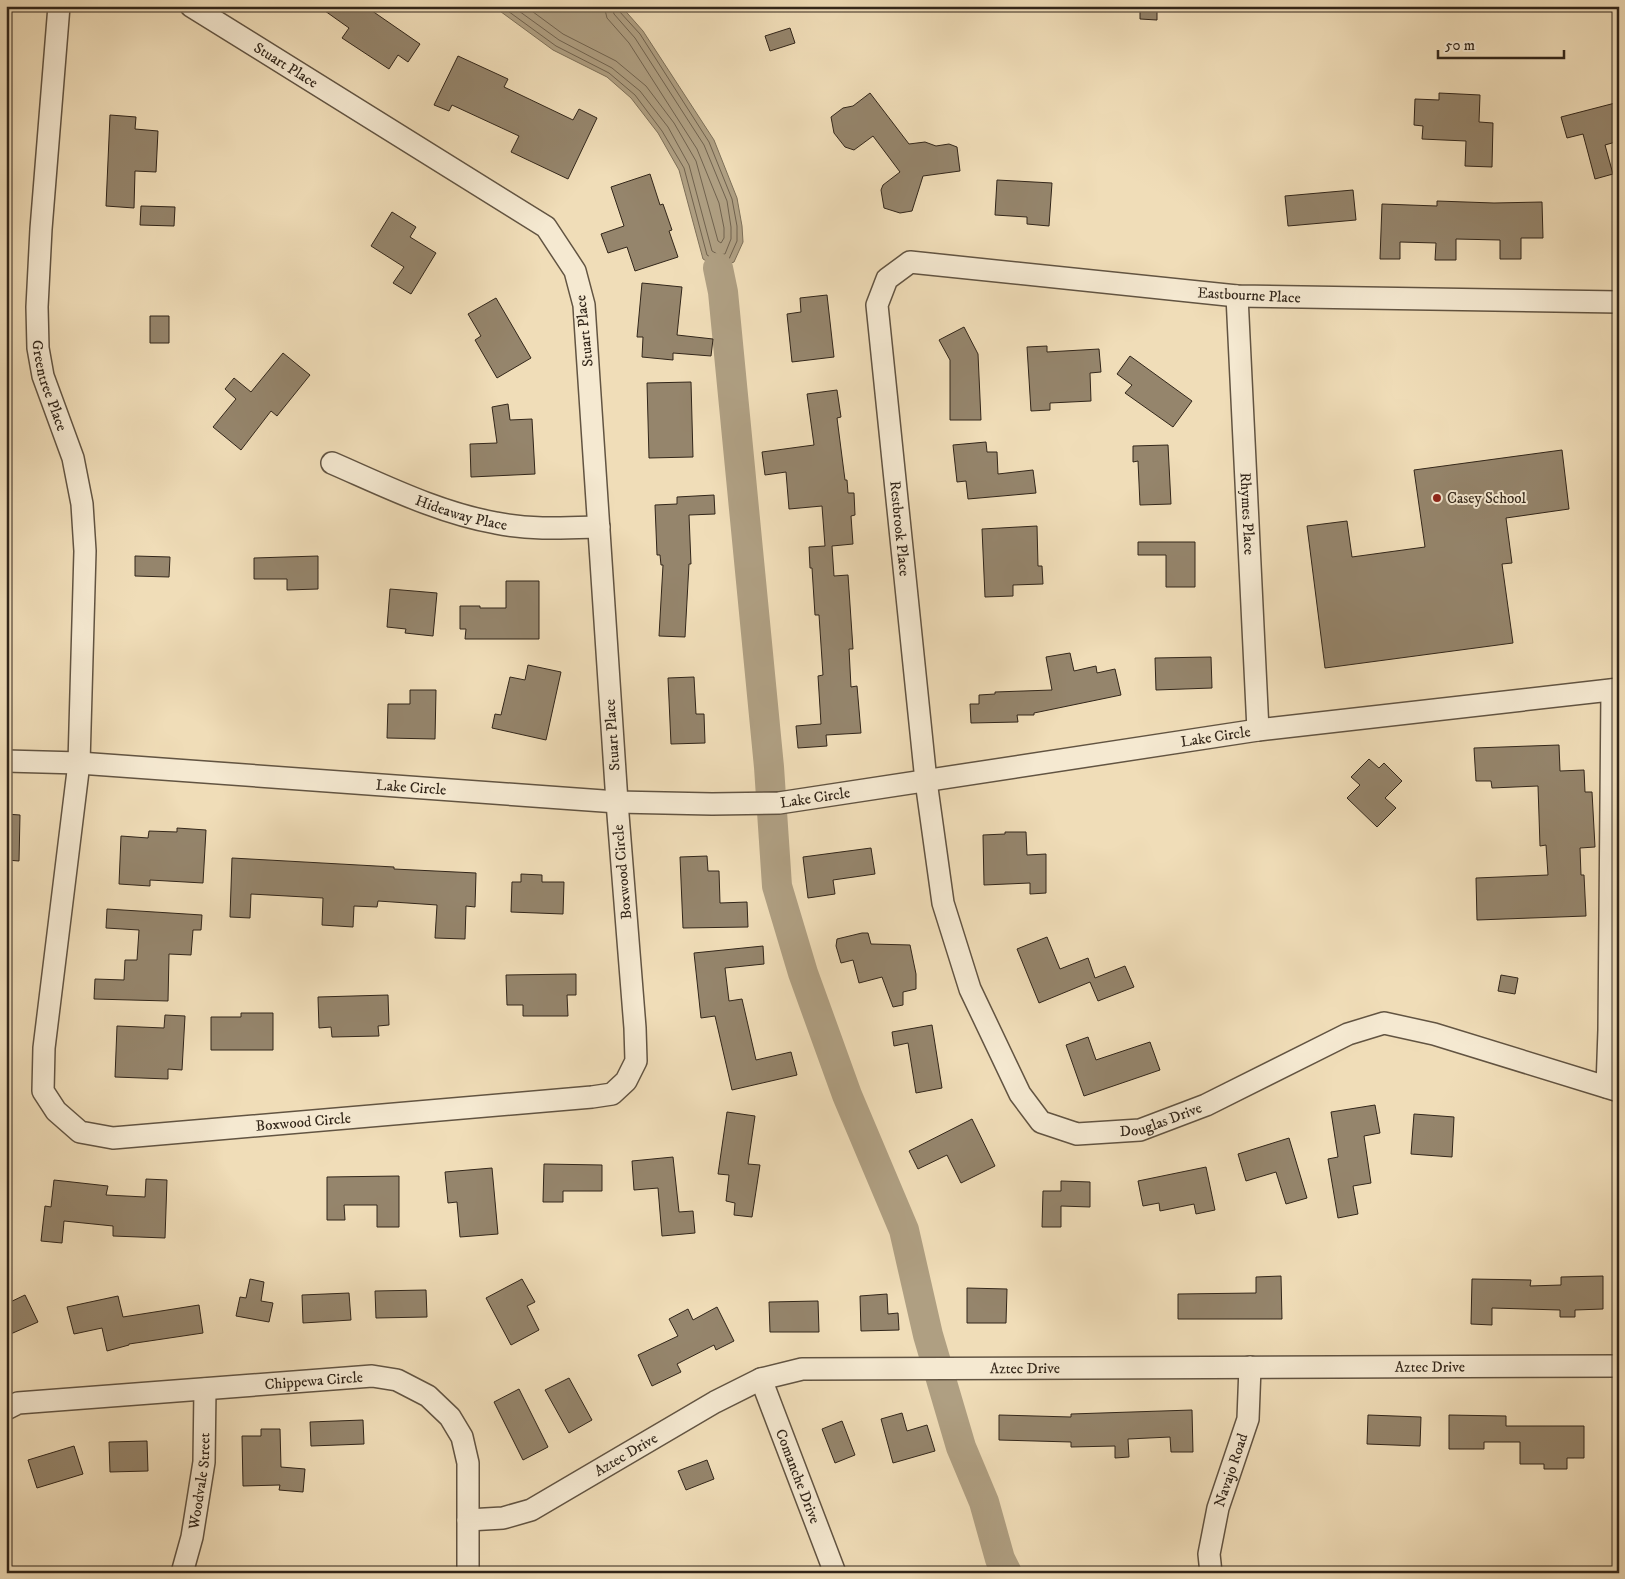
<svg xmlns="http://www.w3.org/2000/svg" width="1625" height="1579" viewBox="0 0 1625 1579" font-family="'IM FELL DW Pica',serif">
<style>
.water{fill:#af9f82;stroke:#7d6f58}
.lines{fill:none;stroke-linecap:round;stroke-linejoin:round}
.shore{stroke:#70624e;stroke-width:1}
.river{stroke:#af9f82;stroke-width:30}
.building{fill:#95856c;stroke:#32261a}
.minor-casing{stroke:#625442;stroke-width:24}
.minor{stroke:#f5e9d1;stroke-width:21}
.poi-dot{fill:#8f2418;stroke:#f5e9d1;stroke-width:2}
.labels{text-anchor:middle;stroke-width:4;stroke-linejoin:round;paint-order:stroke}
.street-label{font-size:15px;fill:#32261a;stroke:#f5e9d1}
.poi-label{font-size:15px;fill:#32261a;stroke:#f5e9d1;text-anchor:start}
</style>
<rect width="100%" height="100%" fill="#f0ddb8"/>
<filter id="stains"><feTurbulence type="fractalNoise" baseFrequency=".004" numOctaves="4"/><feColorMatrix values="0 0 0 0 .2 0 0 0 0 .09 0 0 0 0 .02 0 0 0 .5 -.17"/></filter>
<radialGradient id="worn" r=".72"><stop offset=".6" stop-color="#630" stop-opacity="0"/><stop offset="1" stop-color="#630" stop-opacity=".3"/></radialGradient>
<path class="water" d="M493 6H621L643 31 714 140 737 198 742 226 743 242 734 262 718 268 703 259 679 170 658 133 631 98 607 77 553 50Z"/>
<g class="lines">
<path class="shore" d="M501 6 556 46 609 73 635 95 662 131 684 168 707 255 718 262 729 259 737 241V226L732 199 709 142 640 34 619 11 618 6
M512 6 559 40 612 68 640 91 668 127 689 165 712 251 719 255 725 254 731 239V227L727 201 704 145 635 38 614 14 612 6
M525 6 563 34 616 61 646 86 674 123 696 161 718 241 721 243 724 238V228L719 203 697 149 629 43 607 18 604 6"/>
<path class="river" d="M718 268 723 292 769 767 777 886 803 973 847 1095 904 1230 928 1335 961 1447 984 1502 1000 1559 1007 1573"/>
</g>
<path class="building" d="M318 6H365L420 44 408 62 398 55 389 69 342 38 349 28Z
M1140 6H1157V20L1140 19Z
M790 28 795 43 770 51 765 36Z
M458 56 508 79 504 87 573 120 579 109 597 118 568 179 511 152 519 136 452 105 449 111 434 105Z
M870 93 909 144 925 142 936 146 949 144 957 147 960 171 923 176 912 211 900 213 884 208 881 190 883 185 900 172 873 136 854 150 845 147 834 133 831 117 843 108 853 106Z
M1439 93 1480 95 1479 122 1493 123 1492 167 1465 166 1466 141 1422 139 1423 126 1414 125 1415 99 1439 100Z
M1619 102V141L1605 145 1613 174 1595 179 1583 134 1567 138 1561 117Z
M110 115 136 117 135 129 158 131 156 172 135 171 134 208 106 206Z
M650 174 660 205 663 204 672 230 669 231 678 257 635 271 627 247 608 253 601 234 624 226 611 187Z
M997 180 1052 183 1049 226 1027 224V217L995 215Z
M1353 190 1356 220 1288 226 1285 196Z
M1437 201 1494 203 1542 202 1543 238H1521V259H1500V240L1456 239V260H1435L1436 243 1400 242V259H1380L1382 204 1437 206Z
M141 206 175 207 174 226 140 225Z
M392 212 416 227 410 237 436 253 411 294 393 283 404 267 371 246Z
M642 283 682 287 677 335 713 339 711 356 673 353V360L642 357 643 337H637Z
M827 295 834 357 792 362 787 314 801 312 800 298Z
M496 298 531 358 497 378 475 340 481 336 468 314Z
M150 316H169V343H150Z
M964 327 978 354 981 420H950V360L939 340Z
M1047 346V352L1099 349 1101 372 1090 373 1091 401 1050 403V410L1031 411 1027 347Z
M283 353 310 375 277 416 271 411 241 450 213 427 236 399 225 389 234 378 251 392Z
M1130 356 1192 401 1173 427 1125 393 1132 385 1117 374Z
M691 382 693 457 649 458 647 383Z
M837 390 841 417 837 418 845 480H847L848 493H854L855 515 851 516 853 544 832 546 834 576 848 575 853 649H849L851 687 857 686 861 733 826 735 827 746 798 748 796 726 821 724 818 676 823 675 819 615H815L812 568H810L809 547 825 546 822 506 789 509 786 472 765 475 762 452 814 445 807 394Z
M508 404 510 420 532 419 535 474 471 477 470 444 497 443 492 407Z
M986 442 987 452H997L998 474 1033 470 1036 493 968 499 966 481 957 482 953 445Z
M1168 445 1171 504 1140 505 1138 461 1133 462V446Z
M1562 450 1569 509 1506 518 1512 563 1502 564 1513 643 1325 668 1307 526 1347 521 1352 557 1425 547 1414 470Z
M714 495 715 514 689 515 691 564H689L685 637 659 636 663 565H661L660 555H657L655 505 677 504V497Z
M1037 526 1038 566H1042L1043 584 1013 585V596L985 597 982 529Z
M1138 542H1195V587H1166V555H1138Z
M135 556 170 557 169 577 135 576Z
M318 556V589L287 590V579H254V558Z
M506 581H539V639H465L466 629H460V606H480V608H506Z
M390 589 437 593 433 636 405 633 406 629 387 627Z
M1070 653 1074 671 1096 666 1097 673 1115 669 1121 695 1034 713V715H1017L1018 722 971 723 970 704H979V695L995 694V692L1052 690 1046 657Z
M1211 657 1212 688 1156 690 1155 658Z
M528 665 561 672 546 740 492 728 495 714 501 715 510 677 525 680Z
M694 677 696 714H704L705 743 671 744 668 678Z
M410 690H436L435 739 387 738 388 704H410Z
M1559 745 1560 771 1584 770 1585 792H1592L1595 847 1580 848 1581 875H1584L1586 916 1477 920 1476 878 1548 875 1546 845 1540 846 1538 786 1492 788 1491 781H1476L1474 748Z
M1369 759 1379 768 1384 763 1402 781 1385 798 1396 808 1377 827 1347 798 1360 785 1351 777Z
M6 814 20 815 19 861 6 860Z
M177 828 206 830 203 883 150 880V886L119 884 121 836 148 838 149 831 177 832Z
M1005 832H1026L1027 855 1046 854V893L1030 894V883L984 885 983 835 1005 834Z
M871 848 875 874 833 880 835 894 808 898 803 857Z
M707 856 708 871H719L720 903 747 902 748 927 683 928 680 857Z
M232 858 394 867V869L476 873 475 907 466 906 465 939 435 938 437 905 378 901 377 907 354 906 353 927 322 925 323 898 251 894 250 918 230 917Z
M521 874 542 875V882H564L563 914 511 912 512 882H521Z
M107 909 202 915 201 930H193L191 955 169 954 168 1001 94 999 95 979 124 980 125 960H137L139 930 106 928Z
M862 933H868L871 944 910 945 916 974V989L903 992V1005L893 1007 882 977 859 983 853 960 841 963 836 946 837 939Z
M1047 937 1060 969 1088 958 1095 978 1125 966 1134 987 1098 1001 1090 982 1039 1003 1017 949Z
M763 946 764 964 725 968 729 1001 742 999 756 1060 791 1052 797 1075 732 1090 715 1016 701 1018 694 953Z
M576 974V995H567L568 1016H523V1005H507L506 975Z
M1501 975 1518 978 1515 994 1498 991Z
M388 995 389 1025 378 1026 379 1036 332 1037 331 1027 319 1028 318 997Z
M241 1013H273V1050H211V1017H241Z
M165 1015 185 1016 182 1070 168 1069V1079L115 1077 117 1026 164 1028Z
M932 1025 942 1088 916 1093 908 1043 894 1046 892 1032Z
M1088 1037 1096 1060 1150 1042 1160 1070 1084 1096 1066 1045Z
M1375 1105 1380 1133 1364 1136 1371 1183 1353 1186 1358 1214 1338 1218 1328 1159 1338 1157 1331 1112Z
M727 1112 755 1116 748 1164 760 1165 752 1217 734 1215 735 1203 726 1201 729 1175 718 1174Z
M1414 1114 1454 1117 1452 1157 1411 1154Z
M972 1119 995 1166 961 1183 947 1155 918 1169 909 1151Z
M1289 1138 1307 1198 1286 1204 1276 1172 1246 1181 1238 1154Z
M673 1157 679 1212 693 1211 695 1233 662 1236 658 1188 634 1190 632 1161Z
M544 1164 602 1165V1191H563V1202H543Z
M1206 1167 1215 1210 1196 1214 1194 1204 1160 1211 1159 1203 1143 1206 1138 1181Z
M492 1168 498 1234 460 1237 457 1202 448 1203 445 1172Z
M399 1176V1227H377V1205H344L345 1220H327V1177Z
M146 1179 167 1180 165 1238 113 1236V1226L64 1221 62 1243 41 1241 45 1206 51 1207 54 1180 108 1186 106 1195 145 1197Z
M1061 1181 1090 1182V1207L1061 1206V1227H1042L1043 1191H1061Z
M1281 1276 1282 1319H1178V1294L1256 1293V1277Z
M1603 1276V1309L1575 1310V1317H1560V1310L1492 1308V1325L1471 1324 1472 1279 1531 1280 1530 1286 1561 1285V1277Z
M250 1279 264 1282 261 1301 273 1303 269 1322 236 1316 240 1297 246 1298Z
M522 1279 535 1302 527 1306 539 1330 511 1345 486 1298Z
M967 1288 1007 1289 1006 1323H967Z
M426 1290 427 1317 376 1318 375 1291Z
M349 1293 351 1320 303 1323 302 1295Z
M887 1294 888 1314 898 1313 899 1330 861 1331 860 1296Z
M25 1295 38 1322 6 1336V1304Z
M118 1296 123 1317 199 1305 203 1333 129 1344V1345L107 1351 102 1328 74 1334 67 1307Z
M818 1301 819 1332H770L769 1302Z
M717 1307 734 1341 716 1350 714 1345 677 1364 681 1372 652 1386 638 1355 678 1336 669 1319 688 1309 693 1320Z
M569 1378 592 1420 569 1433 545 1390Z
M519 1389 548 1447 523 1460 494 1402Z
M1192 1410 1193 1452H1171L1170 1437 1128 1439 1129 1457 1115 1458V1446L1071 1447V1442L999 1440V1415L1071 1417V1414Z
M902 1413 907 1431 927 1425 935 1451 893 1463 881 1419Z
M1368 1415 1421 1417 1420 1446 1367 1444Z
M1449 1415 1506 1416V1426H1584V1458H1567V1469H1544V1464H1520V1442H1484V1449H1449Z
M363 1420 364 1444 311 1446 310 1422Z
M842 1421 855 1455 835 1463 822 1429Z
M261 1429H280L281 1467 305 1469 303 1492 279 1490 280 1485 243 1486 242 1436H261Z
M147 1441 148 1471 110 1472 109 1442Z
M74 1446 83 1474 37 1488 28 1460Z
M707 1460 714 1479 686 1490 678 1471Z"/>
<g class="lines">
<defs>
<g id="minor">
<path id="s1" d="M59 6 41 229 37 307 38 348 43 376 73 458 82 504 85 551 79 763 44 1048 43 1091 56 1111 80 1132 113 1138 592 1097 612 1094 626 1081 636 1061 635 1028 617 802 584 305 575 271 546 227 191 6"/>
<path id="s2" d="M1237 296 1258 730"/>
<path id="s3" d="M1619 302 1237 296 910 262 887 279 877 305 926 781 943 903 970 989 1020 1094 1041 1122 1077 1134 1140 1130 1206 1105 1348 1034 1384 1023 1434 1034 1619 1091"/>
<path id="s4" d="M332 463C385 486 439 513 496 523 530 530 565 528 599 527"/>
<path id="s5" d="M6 761 79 763 617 802 712 804 779 803 1258 730 1619 689"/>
<path d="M1607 1087 1609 1030 1612 690"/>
<path id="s6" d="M761 1379 835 1573"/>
<path id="s7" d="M6 1409 18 1403 372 1376 397 1380 428 1396 450 1417 462 1437 468 1463V1573"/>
<path id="s8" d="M468 1520 503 1518 531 1510 715 1402 761 1379 802 1369 1619 1366"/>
<path id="s9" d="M182 1573 192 1537 204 1462 205 1389"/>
<path id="s10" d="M1211 1573 1209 1554 1218 1508 1248 1419 1250 1367"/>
</g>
</defs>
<use href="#minor" class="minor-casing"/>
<use href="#minor" class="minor"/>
</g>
<circle class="poi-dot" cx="1437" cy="498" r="5"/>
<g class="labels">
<g class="street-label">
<text transform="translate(286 65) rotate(32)" y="5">Stuart Place</text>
<text transform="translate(1249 295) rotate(3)" y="5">Eastbourne Place</text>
<text transform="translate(584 331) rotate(-96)" y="5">Stuart Place</text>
<text dy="5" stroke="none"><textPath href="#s1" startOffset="382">Greentree Place</textPath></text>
<text dy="5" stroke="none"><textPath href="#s4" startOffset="139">Hideaway Place</textPath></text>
<text dy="5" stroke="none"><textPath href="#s2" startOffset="218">Rhymes Place</textPath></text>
<text dy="5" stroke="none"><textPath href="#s3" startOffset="992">Restbrook Place</textPath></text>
<text transform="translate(612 735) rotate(-94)" y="5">Stuart Place</text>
<text dy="5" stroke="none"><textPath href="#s5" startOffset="1216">Lake Circle</textPath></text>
<text dy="5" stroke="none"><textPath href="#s5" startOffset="406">Lake Circle</textPath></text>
<text dy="5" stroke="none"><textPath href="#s5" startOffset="811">Lake Circle</textPath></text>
<text transform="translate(622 872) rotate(-95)" y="5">Boxwood Circle</text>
<text dy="5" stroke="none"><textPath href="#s3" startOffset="1734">Douglas Drive</textPath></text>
<text dy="5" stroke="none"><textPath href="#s1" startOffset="1375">Boxwood Circle</textPath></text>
<text dy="5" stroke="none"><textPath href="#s8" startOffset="999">Aztec Drive</textPath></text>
<text dy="5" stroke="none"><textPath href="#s8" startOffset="594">Aztec Drive</textPath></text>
<text dy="5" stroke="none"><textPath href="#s7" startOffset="310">Chippewa Circle</textPath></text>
<text dy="5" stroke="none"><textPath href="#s8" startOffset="174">Aztec Drive</textPath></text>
<text dy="5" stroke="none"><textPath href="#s10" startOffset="106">Navajo Road</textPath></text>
<text dy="5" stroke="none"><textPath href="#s6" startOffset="104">Comanche Drive</textPath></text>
<text dy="5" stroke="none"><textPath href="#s9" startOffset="94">Woodvale Street</textPath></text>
</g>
<g class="poi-label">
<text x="1447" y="503">Casey School</text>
</g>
</g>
<rect width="1625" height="1579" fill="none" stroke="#f0ddb8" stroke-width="25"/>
<rect x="8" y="8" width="1610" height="1564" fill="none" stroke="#32261a" stroke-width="2.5"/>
<rect x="12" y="12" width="1600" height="1554" fill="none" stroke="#32261a"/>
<path d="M1438 50v8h126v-8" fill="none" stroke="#32261a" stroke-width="2.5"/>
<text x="1445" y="50" font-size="15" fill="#32261a" stroke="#f5e9d1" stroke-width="4" paint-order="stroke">50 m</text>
<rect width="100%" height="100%" filter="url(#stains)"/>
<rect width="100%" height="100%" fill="url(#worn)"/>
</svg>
